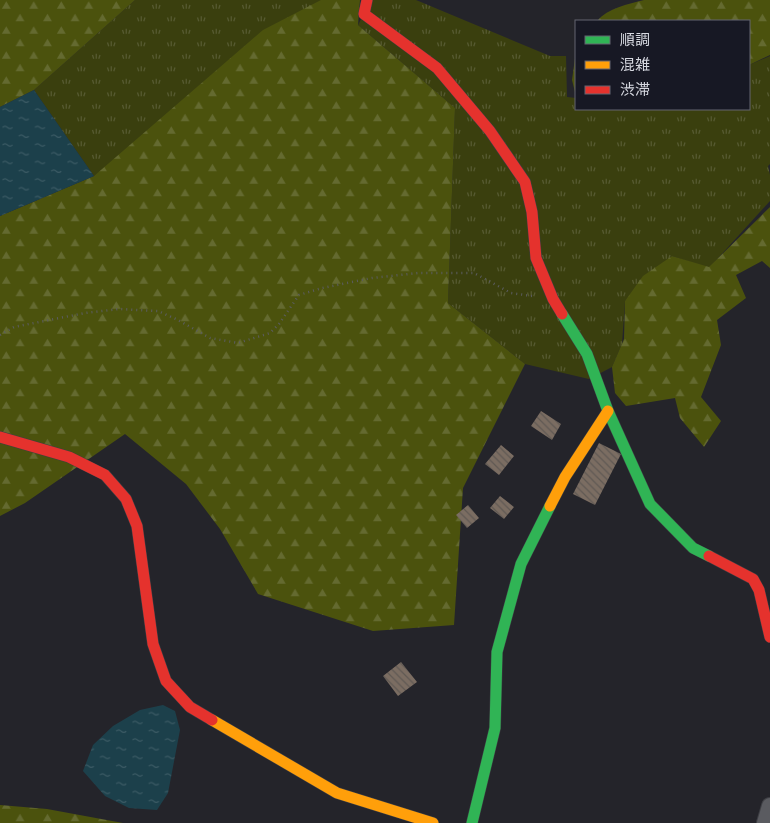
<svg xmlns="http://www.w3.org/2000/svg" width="770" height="823" viewBox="0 0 770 823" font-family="Ubuntu,'Noto Sans JP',sans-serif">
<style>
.grass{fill:url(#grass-tufts)}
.forest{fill:url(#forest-firs)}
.water{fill:url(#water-ripples)}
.building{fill:url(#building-back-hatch)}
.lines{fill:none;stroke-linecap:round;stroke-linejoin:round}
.street-casing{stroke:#3e3f44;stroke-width:18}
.fast-casing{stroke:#3e3f44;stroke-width:12}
.slow-casing{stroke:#3e3f44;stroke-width:12}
.jam-casing{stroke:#3e3f44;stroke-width:12}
.path{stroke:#5c5d61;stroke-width:2.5;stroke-dasharray:1 4;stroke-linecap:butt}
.street{stroke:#5a5b60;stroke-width:16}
.fast{stroke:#30b455;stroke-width:11}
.slow{stroke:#ff9f0a;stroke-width:11}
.jam{stroke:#e5322d;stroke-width:11}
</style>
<defs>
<pattern id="grass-tufts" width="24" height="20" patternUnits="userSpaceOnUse" patternTransform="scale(1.25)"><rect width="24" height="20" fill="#3a3f0e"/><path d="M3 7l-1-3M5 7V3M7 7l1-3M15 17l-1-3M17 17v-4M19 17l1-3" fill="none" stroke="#565a31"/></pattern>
<pattern id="forest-firs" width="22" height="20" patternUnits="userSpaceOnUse" patternTransform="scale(1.25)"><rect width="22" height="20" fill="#4b520d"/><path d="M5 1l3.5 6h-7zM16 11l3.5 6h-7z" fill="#646a30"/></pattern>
<pattern id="water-ripples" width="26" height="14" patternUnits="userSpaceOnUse" patternTransform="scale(1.25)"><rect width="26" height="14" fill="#1c404b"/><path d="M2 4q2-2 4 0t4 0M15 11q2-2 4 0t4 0" fill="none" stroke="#3c5b65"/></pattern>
<pattern id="building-back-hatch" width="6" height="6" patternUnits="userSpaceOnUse" patternTransform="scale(1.25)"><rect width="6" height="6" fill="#7b6d62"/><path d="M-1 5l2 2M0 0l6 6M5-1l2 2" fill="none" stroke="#605954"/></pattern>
</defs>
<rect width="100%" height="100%" fill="#24242a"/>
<path class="grass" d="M135 0H333L94 176 34 90Z
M371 0H416L550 56H566L567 97 576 98V109H749V65L770 56V164L768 166 770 175V201L709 268 672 256 625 301 622 344 612 367 589 379 525 364 448 303 455 108 358 25Z"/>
<path class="forest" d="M0 0H135L34 90 0 107Z
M321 0H360L358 25 455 108 448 303 525 364 463 488 454 625 373 631 258 594 220 529 186 484 125 434 25 503 0 516V216L94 176 263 30Z
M644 0H770V55L749 65V21H597C608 8 628 4 644 0Z
M576 51V96L572 80Z
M770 207V268L762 261 736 275 746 298 717 320 721 345 701 397 721 421 704 447 680 418 675 398 626 406 615 393 612 367 624 339 625 301 643 276 672 256 709 267Z
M0 805 47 809 123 823H0Z"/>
<path class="water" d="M34 90 94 176 0 216V107Z
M163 705 175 711 180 730 168 793 157 810 129 808 105 796 83 771 93 745 113 726 140 710Z"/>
<path class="building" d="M541 411 561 424 552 440 531 426Z
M599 443 621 454 595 505 573 494Z
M501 445 514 456 499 475 485 464Z
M500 496 514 507 504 519 490 508Z
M468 505 479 518 467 528 456 515Z
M401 662 417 682 398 696 383 676Z"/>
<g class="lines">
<defs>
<path id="street" d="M765 823 770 806"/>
<path id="fast" d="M562 314 587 354 608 411 650 504 693 548 709 556
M472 823 495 728 497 652 521 564 550 506"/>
<path id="slow" d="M550 506 565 477 608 411
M212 720 337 793 433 823"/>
<path id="jam" d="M367 0 364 14 437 68 490 131 525 182 532 212 536 258 553 299 562 314
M0 437 69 457 105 475 126 499 137 526 153 644 166 681 190 707 212 720
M709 556 753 579 759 590 770 637"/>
</defs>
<use href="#street" class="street-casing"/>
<use href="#fast" class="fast-casing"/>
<use href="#slow" class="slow-casing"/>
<use href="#jam" class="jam-casing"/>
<path class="path" d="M0 335 14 327 85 313 119 309 158 311 178 320 210 338 238 343 270 333 279 324 299 295 322 288 372 278 418 273H474L511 293 532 296"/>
<use href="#street" class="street"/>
<use href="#fast" class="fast"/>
<use href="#slow" class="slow"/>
<use href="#jam" class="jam"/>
</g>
<rect x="575" y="20" width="175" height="90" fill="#171824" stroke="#646570"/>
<rect x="585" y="36" width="25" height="8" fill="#30b455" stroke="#646570"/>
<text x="620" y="45" font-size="15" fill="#d7d9e1">順調</text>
<rect x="585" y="61" width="25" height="8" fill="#ff9f0a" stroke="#646570"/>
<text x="620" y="70" font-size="15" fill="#d7d9e1">混雑</text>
<rect x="585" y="86" width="25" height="8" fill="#e5322d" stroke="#646570"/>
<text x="620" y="95" font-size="15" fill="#d7d9e1">渋滞</text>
</svg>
